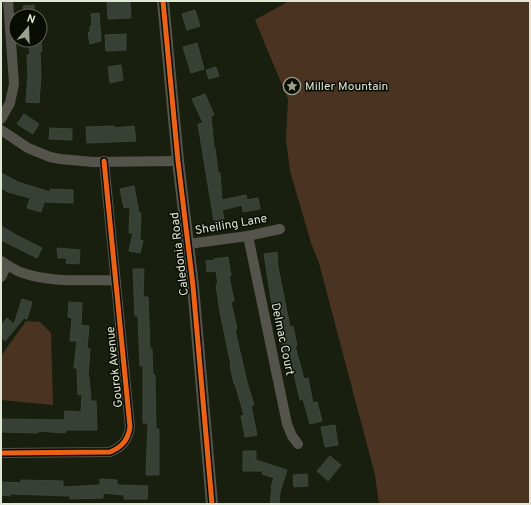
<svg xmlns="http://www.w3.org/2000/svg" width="531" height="505" viewBox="0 0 531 505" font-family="Overpass,sans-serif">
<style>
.green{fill:#4a3421}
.building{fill:#374034;stroke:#3d463b}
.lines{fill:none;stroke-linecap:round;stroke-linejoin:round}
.minor{stroke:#54544d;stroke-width:10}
.tertiary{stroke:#54544d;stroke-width:12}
.cycleway-casing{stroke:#090d03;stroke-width:8}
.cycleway{stroke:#ea6118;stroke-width:5}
.labels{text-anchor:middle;stroke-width:3;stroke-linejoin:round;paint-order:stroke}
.poi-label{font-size:12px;fill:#e0e7d5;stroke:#090d03;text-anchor:start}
.street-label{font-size:12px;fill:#e0e7d5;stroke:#090d03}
</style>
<rect width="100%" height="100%" fill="#191f0e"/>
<path class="green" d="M289 1H530V504H379L375 475 319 263 311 243 290 171 286 139 288 99 255 20Z
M26 321 40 322 51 333 53 405 1 400V356Z"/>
<path class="building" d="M130 1 131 18 108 19 107 2Z
M34 5 35 16H24L23 6Z
M195 10 200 26 187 30 182 14Z
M99 13 101 41 90 44 88 33 90 32V26L92 25 91 14Z
M126 34V50L106 51 105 35Z
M28 40H41L42 51H40L41 75 39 103 26 102 28 75 27 55H30Z
M197 43 204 69 191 73 183 47Z
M121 65 123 80 110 83 108 67Z
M216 67 219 76 209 79 206 70Z
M205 94 214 115 211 116 214 148H215L218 173H220L222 200 246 195 247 200 258 198 260 209 243 212 242 205 222 210 224 219 214 221 198 124 203 123 192 99Z
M24 114 39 124 33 134 17 124Z
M114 126V128L134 126 136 141 87 143 86 127Z
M50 128 72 129V140L49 139Z
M1 173 18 182 50 192V189L73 190V203L44 202 41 212 27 208 30 198 8 192 1 188Z
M134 186 139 213H141L140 240 143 241 140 253 129 251 133 233H129L130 207 124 208 120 189Z
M1 226 18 236 42 248 37 258 1 240Z
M57 248 80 250 79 264 66 263 67 258H58Z
M277 252 278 267 290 327 293 326 297 346H295L304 379 308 378 313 403 317 402 322 421 310 424 303 399 300 400 294 374 290 375 271 299 264 254Z
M228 257 231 276H229L234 301 231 302 237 329 235 330 247 382 254 405 251 406 257 435 245 437 241 416 244 415 235 384H234L230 365H231L220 312 216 285H218L216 271 207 272 206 261 215 260 214 259Z
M133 269H144L143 297H148L150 349H152L153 375H155L156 429H159V475H146L148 423H143V366H140L138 316H135Z
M22 299 32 302 27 319 24 318 5 341 1 337V325L7 318 14 324Z
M69 302 82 303 81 325 89 326 87 349H90L88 377H89L91 401H96L97 430H66L65 433 38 431V433L1 432V419L64 420 65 411 81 412 82 394 78 395 77 368H74L77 341H70L72 318 68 317Z
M335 425 338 445 325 447 321 427Z
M243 451H256V460L287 470 280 492 279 504H270L272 487H271L274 478 262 474 263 471H243Z
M330 456 341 465 328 481 317 471Z
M307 474 308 486 294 487 293 475Z
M100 479 117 480V485L148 486 147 499H124V495L103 493V498L70 499V496L10 494V496L1 495V482L21 483V480L63 481V487L100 485Z"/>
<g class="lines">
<path class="minor" d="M1 119 10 103 14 84 8 1
M1 130 28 148 50 157 60 159 93 162 178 161
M248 236 287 424 292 436 298 444
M188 244 248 236 280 229
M1 261C7 265 13 269 20 272 50 283 84 280 115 280
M1 277 7 265
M1 453 110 452C122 447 128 440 130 427L104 161"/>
<path class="tertiary" d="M163 1 178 161 193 286 212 504"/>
<defs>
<path id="cycleway" d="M163 1 178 161 193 286 212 504
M1 453 110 452C122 447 128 440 130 427L104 161"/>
</defs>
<use href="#cycleway" class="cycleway-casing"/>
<use href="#cycleway" class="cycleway"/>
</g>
<defs>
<symbol id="sight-ring" viewBox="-11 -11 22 22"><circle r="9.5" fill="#090d03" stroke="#9aa18f" stroke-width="1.5"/><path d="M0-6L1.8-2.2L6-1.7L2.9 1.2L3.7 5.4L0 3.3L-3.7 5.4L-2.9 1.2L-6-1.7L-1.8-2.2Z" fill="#9aa18f"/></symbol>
</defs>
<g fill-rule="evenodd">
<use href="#sight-ring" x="282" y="76" width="20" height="20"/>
</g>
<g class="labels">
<g class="poi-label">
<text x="305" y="90">Miller Mountain</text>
</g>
<g class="street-label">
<text transform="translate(231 224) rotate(-10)" y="4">Sheiling Lane</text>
<text transform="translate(179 254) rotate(-97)" y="4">Caledonia Road</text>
<text transform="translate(283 339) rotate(78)" y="4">Delmac Court</text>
<text transform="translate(114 367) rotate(-96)" y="4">Gourok Avenue</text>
</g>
</g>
<rect width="531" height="505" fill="none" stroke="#e0e7d5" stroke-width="4"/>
<g transform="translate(28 28) rotate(19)"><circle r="19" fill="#090d03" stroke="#5f6457"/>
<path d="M0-3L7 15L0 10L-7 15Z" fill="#9aa18f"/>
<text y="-6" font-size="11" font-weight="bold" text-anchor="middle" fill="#e0e7d5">N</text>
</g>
</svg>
